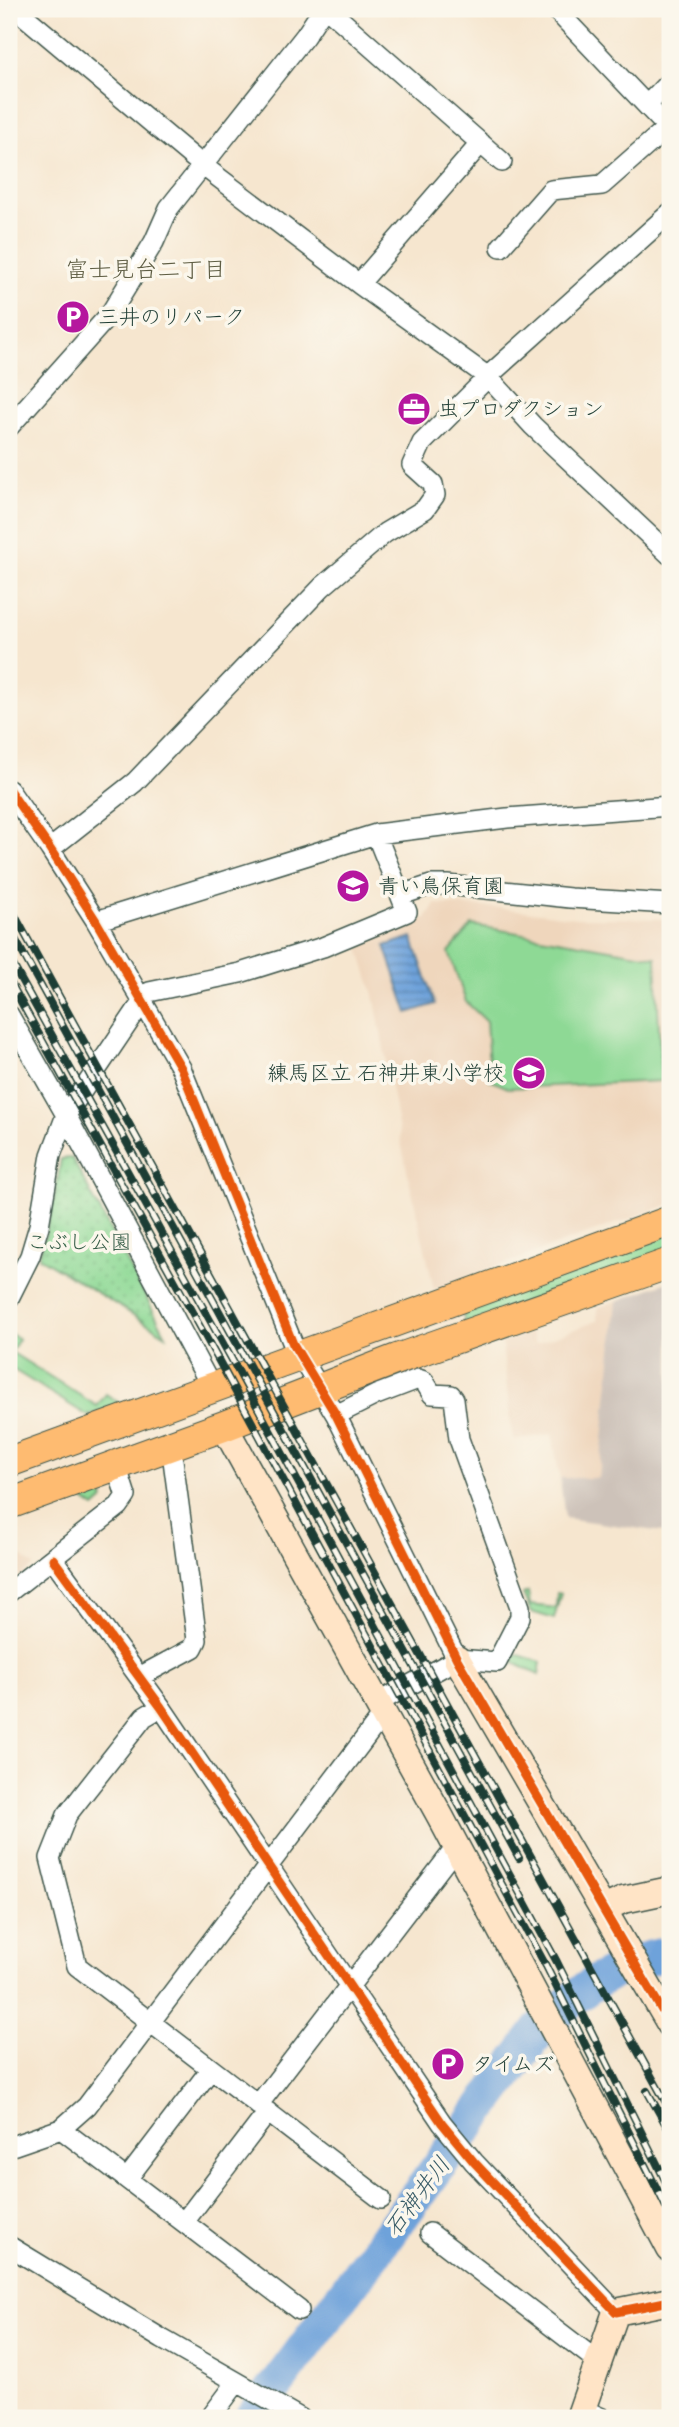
<svg xmlns="http://www.w3.org/2000/svg" width="679" height="2427" viewBox="0 0 679 2427" font-family="'Balsamiq Sans','Klee One',sans-serif">
<style>
.built{fill:#efd6bc}
.industrial{fill:#cdc2b9}
.grass{fill:#8ed995;stroke:#568b64;stroke-width:2}
.park{fill:url(#park-dots);stroke:#568b64;stroke-width:2}
.water{fill:url(#water-rules);stroke:#467087;stroke-width:2}
.lines{fill:none;stroke-linecap:round;stroke-linejoin:round}
.river{stroke:#6ea2da;stroke-width:35}
.street-casing{stroke:#3f564b;stroke-width:22}
.secondary-casing{stroke:#3f564b;stroke-width:29}
.primary-casing{stroke:#3f564b;stroke-width:32}
.street{stroke:#fff;stroke-width:19}
.secondary{stroke:#ffe4c6;stroke-width:26}
.primary{stroke:#febb71;stroke-width:30}
.rail-casing{stroke:#1f3d34;stroke-width:8}
.rail{stroke:#fbf7ec;stroke-width:5;stroke-dasharray:16;stroke-linecap:butt}
.cycleway-casing{stroke:#fbf7ec;stroke-width:13}
.cycleway{stroke:#e8590c;stroke-width:9}
.labels{text-anchor:middle;stroke-width:7;stroke-linejoin:round;paint-order:stroke}
.poi-label{font-size:21px;fill:#1f3d34;stroke:#fbf7ec;text-anchor:start}
.park-label{font-size:21px;fill:#355c47;stroke:#fbf7ec}
.neighbourhood-label{font-size:23px;fill:#5f5e44;stroke:#fbf7ec}
.water-label{font-size:23px;font-style:italic;fill:#375b66;stroke:#fbf7ec}
</style>
<defs>
<pattern id="park-dots" width="8" height="8" patternUnits="userSpaceOnUse" patternTransform="scale(1.75)"><rect width="8" height="8" fill="#8ed995"/><path d="M2 2h.1M6 6h.1" fill="none" stroke="#7abb81" stroke-width="1.8" stroke-linecap="round"/></pattern>
<pattern id="water-rules" width="6" height="5" patternUnits="userSpaceOnUse" patternTransform="scale(1.75)"><rect width="6" height="5" fill="#6ea2da"/><path d="M0 2.5h6" fill="none" stroke="#5a85b2"/></pattern>
</defs>
<rect width="100%" height="100%" fill="#fbf7ec"/>
<filter id="ink" filterUnits="userSpaceOnUse"><feTurbulence type="fractalNoise" baseFrequency=".0143" numOctaves="2"/><feDisplacementMap in="SourceGraphic" scale="14" xChannelSelector="R" yChannelSelector="G"/><feConvolveMatrix kernelMatrix="1 2 1 2 8 2 1 2 1" color-interpolation-filters="sRGB"/></filter>
<filter id="wash" filterUnits="userSpaceOnUse"><feTurbulence type="fractalNoise" baseFrequency=".00686" numOctaves="4" result="noise"/><feDisplacementMap in="SourceGraphic" scale="28" xChannelSelector="R" yChannelSelector="G"/><feGaussianBlur stdDeviation="1.57" result="paint"/><feColorMatrix in="noise" values="0 0 0 0 0 0 0 0 0 0 0 0 0 0 0 0 0 1.4 0 .05"/><feComposite in="paint" operator="in"/></filter>
<g filter="url(#wash)">
<rect width="100%" height="100%" fill="#f6e6cf"/>
<path class="built" d="M435 904 502 908 576 918 670 919V1204L434 1289 403 1152 374 995 357 942 426 918Z
M617 1301 599 1478H560L552 1434 515 1440 512 1435 502 1343 530 1330 535 1344 597 1321 598 1308Z
M9 1546 34 1566 9 1586Z"/>
<path class="industrial" d="M670 1281V1533L565 1518 560 1478H599L617 1301Z"/>
<path class="grass" d="M472 925 656 957 661 1081 508 1088 490 1080 486 1021 466 1002 449 952Z
M670 1234V1254L466 1325 460 1306Z
M9 1333 19 1339 11 1352 97 1406 106 1394 121 1404 88 1416 9 1367Z
M95 1490 104 1498 103 1501 95 1508 78 1496Z
M528 1592 530 1605 556 1608 557 1593H561L554 1619 531 1612 523 1594Z
M512 1653 541 1662 539 1675 514 1663Z"/>
<path class="park" d="M72 1158 166 1335 39 1257 54 1201 61 1159Z"/>
<path class="water" d="M412 937 435 1004 408 1013 385 946Z"/>
<g class="lines">
<path class="river" d="M252 2418 542 2027C578 1991 618 1961 670 1954"/>
</g>
</g>
<g filter="url(#ink)">
<g class="lines">
<defs>
<path id="street" d="M16 9 202 165 359 284 488 377 533 426 670 555
M328 9 502 162
M555 9 670 130
M647 105 670 81
M501 247 551 190 602 185 668 127
M359 284 481 143
M9 427 110 314 154 242 169 208 305 36 323 9
M9 790 50 849 96 921 181 1068 293 1344 336 1415 457 1659
M50 849 135 782 322 587 385 533 425 509 435 495 433 484 412 465 422 443 495 370 670 213
M401 895 431 885H448L570 898 670 904
M96 921 376 834 507 818 670 806
M9 1015 66 1115 212 1388
M9 1298 30 1256 39 1226 51 1155 66 1115 149 992 240 973 323 947 407 912 376 834
M336 1415 376 1395 418 1379 424 1381 432 1394 451 1395 454 1399 459 1439 520 1607V1617L497 1662 457 1659 379 1702
M53 1559 161 1707 442 2123 474 2162 616 2312
M9 1592 119 1506 126 1496 116 1465
M139 1677 193 1648 197 1640 171 1445
M161 1707 144 1717 67 1815 50 1858 77 1966 381 2199
M258 2105 457 1846
M61 2129 299 2310
M9 2147 61 2129 87 2106 384 1713
M127 2179 211 2069
M184 2222 268 2112
M430 2233 588 2354 600 2360
M9 2246 162 2339 300 2418
M582 2409 602 2418
M210 2418 237 2382"/>
<path id="secondary" d="M224 1426 440 1816 670 2249
M457 1659 670 2024
M603 1909 623 1900 670 1890
M579 2418 616 2312 670 2301"/>
<path id="primary" d="M9 1462 670 1221
M9 1504 224 1426 397 1359 670 1263"/>
</defs>
<use href="#street" class="street-casing"/>
<use href="#secondary" class="secondary-casing"/>
<use href="#primary" class="primary-casing"/>
<use href="#street" class="street"/>
<use href="#secondary" class="secondary"/>
<use href="#primary" class="primary"/>
<defs>
<path id="rail" d="M9 905 670 2110
M9 928 519 1858
M9 958 231 1358 557 1962 670 2190
M9 980 220 1363 546 1966 670 2215
M647 2091 670 2132"/>
</defs>
<use href="#rail" class="rail-casing"/>
<use href="#rail" class="rail"/>
<defs>
<path id="cycleway" d="M9 790 50 849 96 921 181 1068 293 1344 336 1415 457 1659 670 2024
M53 1559 161 1707 442 2123 474 2162 616 2312 670 2301"/>
</defs>
<use href="#cycleway" class="cycleway-casing"/>
<use href="#cycleway" class="cycleway"/>
</g>
</g>
<defs>
<symbol id="parking-disc" viewBox="-11 -11 22 22"><circle r="9.5" fill="#b5179e" stroke="#fbf7ec"/><path d="M-3.5-5.5H1a3.5 3.5 0 0 1 0 7H-1V5.5H-3.5ZM-1-3.4V-.6H.8a1.4 1.4 0 0 0 0-2.8Z" fill="#fff"/></symbol>
<symbol id="office-disc" viewBox="-11 -11 22 22"><circle r="9.5" fill="#b5179e" stroke="#fbf7ec"/><path d="M-6-3h4V-5.5h4V-3h4V5H-6ZM-1-4.5V-3h2v-1.5ZM-6 0V1H6V0Z" fill="#fff"/></symbol>
<symbol id="school-disc" viewBox="-11 -11 22 22"><circle r="9.5" fill="#b5179e" stroke="#fbf7ec"/><path d="M0-5L7-2L0 1L-7-2ZM-4 1L0 2.5L4 1V4Q0 6-4 4Z" fill="#fff"/></symbol>
</defs>
<g fill-rule="evenodd">
<use href="#parking-disc" x="54" y="298" width="38" height="38"/>
<use href="#office-disc" x="395" y="390" width="38" height="38"/>
<use href="#school-disc" x="334" y="867" width="38" height="38"/>
<use href="#school-disc" x="510" y="1054" width="38" height="38"/>
<use href="#parking-disc" x="429" y="2045" width="38" height="38"/>
</g>
<g class="labels">
<g class="poi-label">
<text x="98" y="324">三井のリパーク</text>
<text x="438" y="416">虫プロダクション</text>
<text x="378" y="893">青い鳥保育園</text>
<text x="504" y="1080" text-anchor="end">練馬区立 石神井東小学校</text>
<text x="472" y="2071">タイムズ</text>
</g>
<g class="park-label">
<text x="79" y="1249">こぶし公園</text>
</g>
<g class="neighbourhood-label">
<text x="146" y="277">富士見台二丁目</text>
</g>
<g class="water-label">
<text transform="translate(417 2196) rotate(-53)" y="8">石神井川</text>
</g>
</g>
<rect width="679" height="2427" fill="none" stroke="#fbf7ec" stroke-width="35"/>
</svg>
